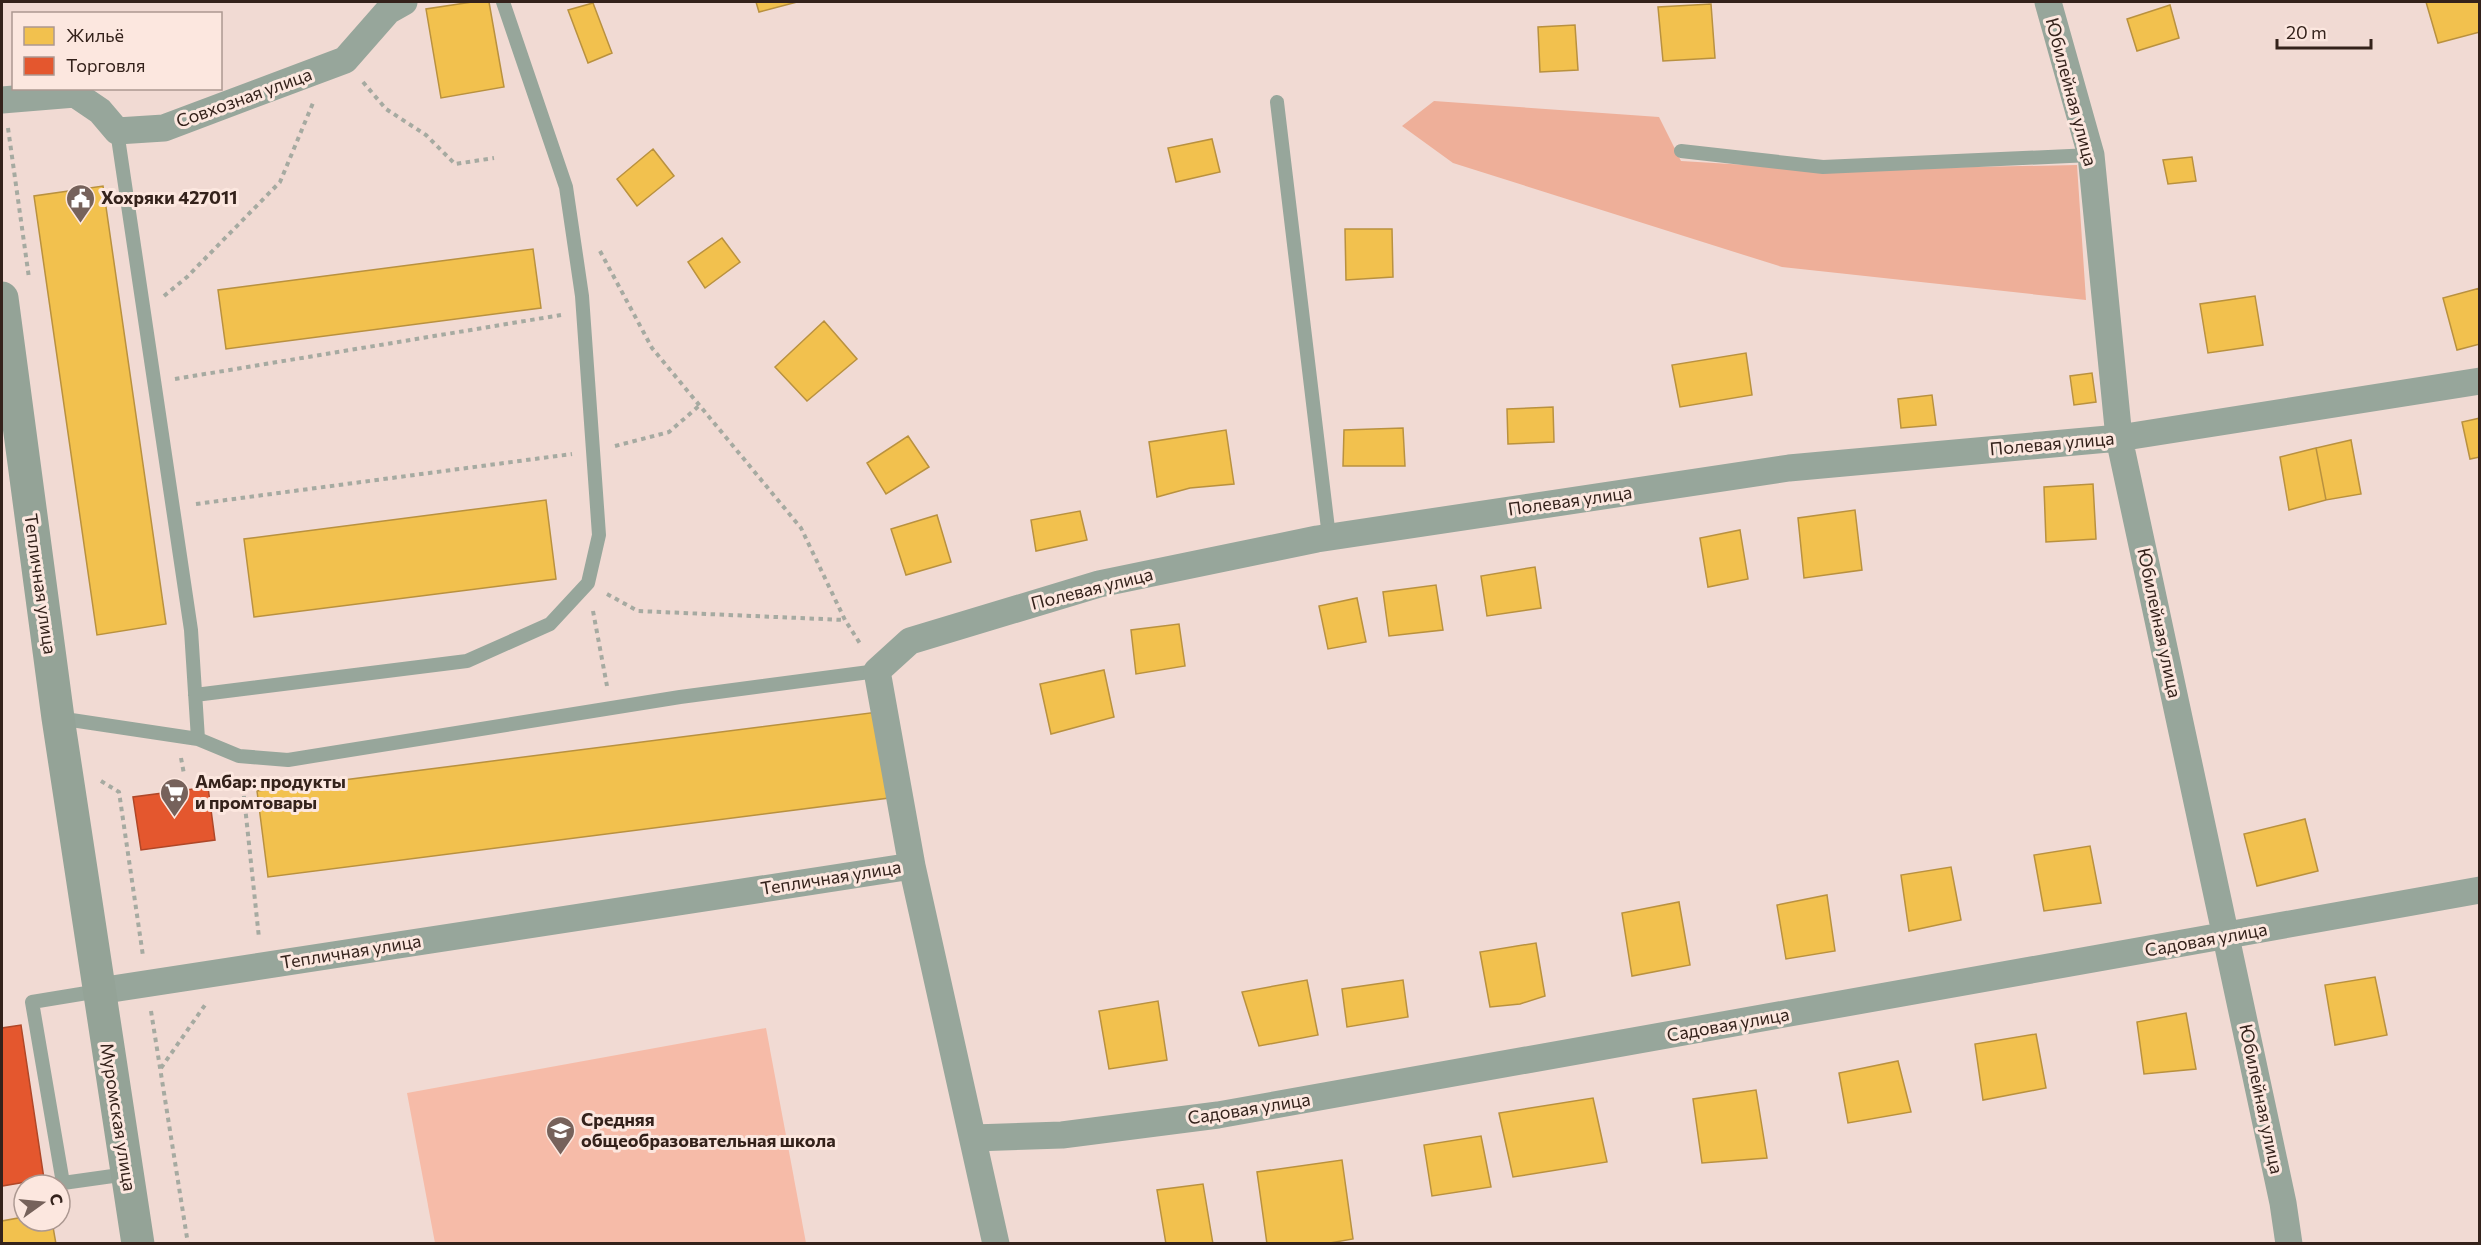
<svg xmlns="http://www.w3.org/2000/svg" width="2481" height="1245" viewBox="0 0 2481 1245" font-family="Commissioner,sans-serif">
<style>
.green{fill:#f6bba8}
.forest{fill:#eeaf99}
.homes{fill:#f2c14e;stroke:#b9913f;stroke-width:1.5}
.shops{fill:#e4572e;stroke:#af4728;stroke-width:1.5}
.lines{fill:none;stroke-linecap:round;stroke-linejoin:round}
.path{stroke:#a6aaa1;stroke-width:4;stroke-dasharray:4.5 4.5;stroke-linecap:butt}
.lane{stroke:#97a69b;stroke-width:14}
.street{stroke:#97a69b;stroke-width:27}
.secondary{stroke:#94a397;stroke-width:33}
.labels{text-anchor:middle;stroke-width:6;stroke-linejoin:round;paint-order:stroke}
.street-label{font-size:18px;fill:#34221b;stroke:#fce7df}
.poi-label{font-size:18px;font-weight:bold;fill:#34221b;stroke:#fce7df;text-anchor:start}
</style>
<rect width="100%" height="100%" fill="#f1dad3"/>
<path class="green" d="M766 1028 806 1243H435L407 1093Z"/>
<path class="forest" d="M1434 101 1659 117 1681 161 1830 170 2077 165 2086 300 1782 267 1453 163 1402 126Z"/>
<path class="homes" d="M472 2H489L504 87 441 98 426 9Z
M756 2H797L759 12Z
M2426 2H2480V32L2438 43Z
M593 3 612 53 588 63 568 10Z
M1711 4 1715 58 1663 61 1658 7Z
M2170 5 2179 38 2137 51 2127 19Z
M1575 25 1578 70 1540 72 1538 27Z
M1212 139 1220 172 1176 182 1168 148Z
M653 149 674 176 637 206 617 179Z
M2192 157 2196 181 2168 184 2163 160Z
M103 186 166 624 97 635 34 196Z
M1345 229H1392L1393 277 1346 280Z
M722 238 740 262 705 288 688 262Z
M533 249 541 308 226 349 218 290Z
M2480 288V344L2457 350 2443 298Z
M2255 296 2263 345 2208 353 2200 304Z
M824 321 857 359 807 401 775 367Z
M1746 353 1752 395 1680 407 1672 365Z
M2092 373 2096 402 2074 405 2070 376Z
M1932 395 1936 425 1901 428 1898 399Z
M1553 407 1554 442 1508 444 1507 409Z
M2480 418V457L2470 459 2462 422Z
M1403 428 1405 466H1343L1344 430Z
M1226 430 1234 484 1190 488 1157 497 1149 442Z
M908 436 929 467 886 494 867 463Z
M2351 440 2361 494 2326 500 2316 448Z
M2316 448 2326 500 2289 510 2280 457Z
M2093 484 2096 539 2046 542 2044 487Z
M546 500 556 579 254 617 244 539Z
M1855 510 1862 570 1804 578 1798 518Z
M1080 511 1087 540 1036 551 1031 520Z
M937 515 951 562 906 575 891 529Z
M1740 530 1748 579 1708 587 1700 538Z
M1535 567 1541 608 1487 616 1481 576Z
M1436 585 1443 630 1389 636 1383 592Z
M1357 598 1366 642 1328 649 1319 606Z
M1179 624 1185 666 1136 674 1131 630Z
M1104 670 1114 717 1051 734 1040 684Z
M878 712 889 798 268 877 257 791Z
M2305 819 2318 871 2257 886 2244 834Z
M2090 846 2101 903 2044 911 2034 855Z
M1951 867 1961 920 1909 931 1901 875Z
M1827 895 1835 951 1786 959 1777 905Z
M1679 902 1690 965 1632 976 1622 913Z
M1536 943 1545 996 1520 1004 1490 1007 1480 952Z
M2375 977 2387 1035 2335 1045 2325 985Z
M1307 980 1318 1035 1259 1046 1242 992Z
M1403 980 1408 1017 1347 1027 1342 989Z
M1158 1001 1167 1060 1109 1069 1099 1011Z
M2186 1013 2196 1069 2144 1074 2137 1022Z
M2036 1034 2046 1088 1983 1100 1975 1044Z
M1898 1061 1911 1112 1848 1123 1839 1073Z
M1756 1090 1767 1158 1702 1163 1693 1099Z
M1593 1098 1607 1162 1513 1177 1499 1113Z
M1481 1136 1491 1187 1432 1196 1424 1145Z
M1342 1160 1353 1239 1324 1244H1267L1257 1172Z
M1203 1184 1213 1244H1166L1157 1190Z
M24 1217V1221H52L56 1244H2V1221Z"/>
<path class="shops" d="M208 787 215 840 141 850 133 797Z
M21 1025 44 1179 2 1186V1028Z"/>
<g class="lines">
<path class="path" d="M363 82 386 109 426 135 455 164 494 158
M8 128 29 278
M600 251 652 348 801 528 845 620 861 645
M164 296 187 277 280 182 313 103
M175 379 561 315
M615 446 669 432 700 405
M196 504 572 454
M607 594 638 611 845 620
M593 611 607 686
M181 758 184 774
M242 778 259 938
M101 781 119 792 143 956
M151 1011 188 1244
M161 1068 205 1005"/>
<path class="lane" d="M1277 102 1329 537
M117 131 191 630 198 739
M1681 151 1823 167 2091 155
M195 695 467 661 550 624 588 583 599 535 582 296 566 187 503 2
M58 718 198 739 239 756 288 760 680 697 877 671
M99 991 32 1002 63 1183 127 1174"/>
<path class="street" d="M2048 2 2091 155 2119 438 2283 1203 2289 1244
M2 100 75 94 100 111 117 131 164 128 345 60 388 11 404 2
M99 991 912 866
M973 1138 1062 1135 1218 1115 2480 890
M996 1244 912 866 877 671 910 641 1099 584 1317 539 1789 468 2119 438 2480 381"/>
<path class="secondary" d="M2 298 58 718 138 1244"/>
</g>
<defs>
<symbol id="civic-pin" viewBox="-11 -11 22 30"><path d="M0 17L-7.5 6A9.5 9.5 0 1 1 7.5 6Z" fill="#76625b" stroke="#fce7df"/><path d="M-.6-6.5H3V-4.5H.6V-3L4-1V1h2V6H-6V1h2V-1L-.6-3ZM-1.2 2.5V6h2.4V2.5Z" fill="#fff"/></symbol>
<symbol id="supermarket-pin" viewBox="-11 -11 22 30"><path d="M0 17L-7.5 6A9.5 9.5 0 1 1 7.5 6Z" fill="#76625b" stroke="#fce7df"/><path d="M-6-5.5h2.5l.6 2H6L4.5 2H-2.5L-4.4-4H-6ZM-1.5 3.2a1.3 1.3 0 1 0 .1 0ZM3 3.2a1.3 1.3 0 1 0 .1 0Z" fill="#fff"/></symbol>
<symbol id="school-pin" viewBox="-11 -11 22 30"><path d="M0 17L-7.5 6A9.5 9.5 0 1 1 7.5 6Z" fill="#76625b" stroke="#fce7df"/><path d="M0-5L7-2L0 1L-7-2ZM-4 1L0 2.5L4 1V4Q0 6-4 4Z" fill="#fff"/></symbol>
</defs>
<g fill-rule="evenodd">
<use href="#civic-pin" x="64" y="182" width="33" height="45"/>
<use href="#supermarket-pin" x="158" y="776" width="33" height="45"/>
<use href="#school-pin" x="544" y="1114" width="33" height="45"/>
</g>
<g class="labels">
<g class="street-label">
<text transform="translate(2071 92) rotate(75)" y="6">Юбилейная улица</text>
<text transform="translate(244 98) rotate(-20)" y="6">Совхозная улица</text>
<text transform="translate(2052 444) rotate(-5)" y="6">Полевая улица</text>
<text transform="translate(1570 501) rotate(-8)" y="6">Полевая улица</text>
<text transform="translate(40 584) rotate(82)" y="6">Тепличная улица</text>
<text transform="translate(1092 589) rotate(-14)" y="6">Полевая улица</text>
<text transform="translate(2159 623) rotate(78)" y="6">Юбилейная улица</text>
<text transform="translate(831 878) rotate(-9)" y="6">Тепличная улица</text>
<text transform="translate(2206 940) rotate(-10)" y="6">Садовая улица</text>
<text transform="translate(351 952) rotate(-9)" y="6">Тепличная улица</text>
<text transform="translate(1728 1025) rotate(-10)" y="6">Садовая улица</text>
<text transform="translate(2261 1099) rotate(78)" y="6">Юбилейная улица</text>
<text transform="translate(1249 1109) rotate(-9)" y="6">Садовая улица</text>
<text transform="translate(118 1117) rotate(81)" y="6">Муромская улица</text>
</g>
<g class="poi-label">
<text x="101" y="204">Хохряки 427011</text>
<text x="195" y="788">Амбар: продукты<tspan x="195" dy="21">и промтовары</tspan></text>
<text x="581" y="1126">Средняя<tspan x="581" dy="21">общеобразовательная школа</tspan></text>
</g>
</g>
<rect width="2481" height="1245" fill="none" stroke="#34221b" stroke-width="6"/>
<rect x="12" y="12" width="210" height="78" fill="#fce7df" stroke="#ac9891" stroke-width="1.5"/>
<rect x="24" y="27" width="30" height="18" fill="#f2c14e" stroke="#ac9891" stroke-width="1.5"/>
<text x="66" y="42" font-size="18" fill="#34221b">Жильё</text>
<rect x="24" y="57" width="30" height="18" fill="#e4572e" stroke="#ac9891" stroke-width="1.5"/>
<text x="66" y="72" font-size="18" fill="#34221b">Торговля</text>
<g transform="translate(42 1203) rotate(75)"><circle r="28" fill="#fce7df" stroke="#ac9891" stroke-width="1.5"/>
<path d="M0-4.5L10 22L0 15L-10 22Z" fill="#76625b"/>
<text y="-9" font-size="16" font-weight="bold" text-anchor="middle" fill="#34221b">С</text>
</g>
<path d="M2277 39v9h94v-9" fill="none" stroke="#34221b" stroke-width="3"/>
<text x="2286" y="39" font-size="18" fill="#34221b" stroke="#fce7df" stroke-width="4.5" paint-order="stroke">20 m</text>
</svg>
